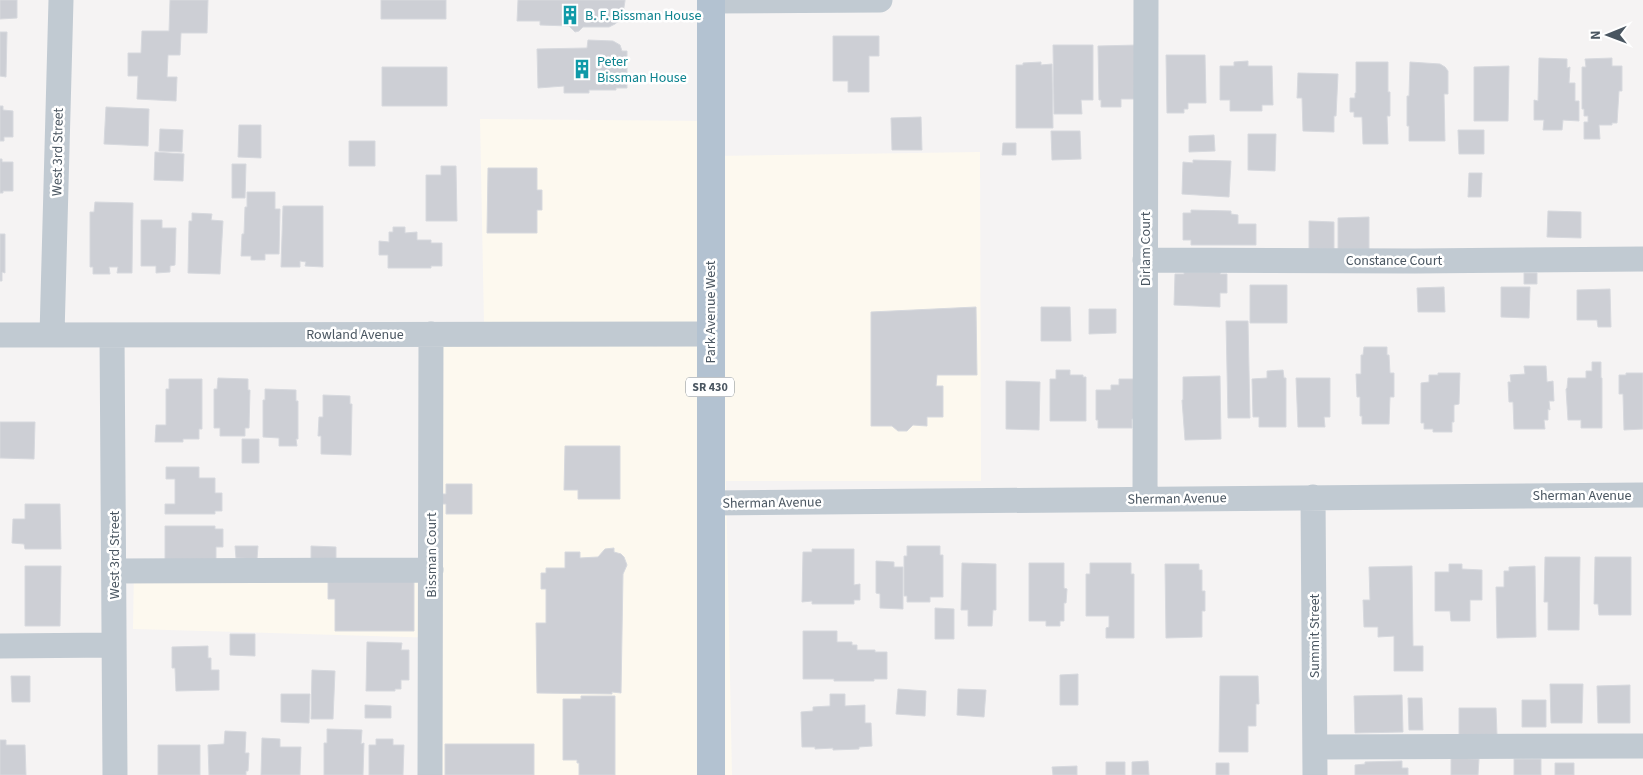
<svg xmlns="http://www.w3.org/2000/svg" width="1643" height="775" viewBox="0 0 1643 775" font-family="'Source Sans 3',sans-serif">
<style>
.commercial{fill:#fdf9ef}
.building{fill:#cdcfd5;stroke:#d7d9de}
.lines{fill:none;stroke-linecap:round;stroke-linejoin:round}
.minor{stroke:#c1cad2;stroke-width:25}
.major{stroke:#b3c2d1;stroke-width:28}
.labels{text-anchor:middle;stroke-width:5;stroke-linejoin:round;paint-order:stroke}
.shield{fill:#fff;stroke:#808990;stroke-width:1}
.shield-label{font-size:12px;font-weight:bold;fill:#4a5661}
.culture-label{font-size:14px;fill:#0d838f;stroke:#fff;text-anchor:start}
.street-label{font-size:14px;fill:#4a5661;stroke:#fff}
</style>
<rect width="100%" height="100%" fill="#f5f3f3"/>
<path class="commercial" d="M480 119 712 121V156L980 152 981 481H726L732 775H442L439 638 133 629 134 565 440 563 441 326 484 324Z"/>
<path class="building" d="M0 0H17V18L0 19Z
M170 0H208L207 33H181L180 55H168L167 77H177L176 101 137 99 138 76H128V53H141L142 31H169Z
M381 0H446V19H381Z
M518 0H625V1L623 13 621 19 615 24 609 27H583L579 31 575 32 569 26 540 25V21H517Z
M0 32H7L6 77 0 76Z
M833 36H879V56H869V92H848V81H833Z
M588 40 613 41 620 45 622 51H627V88H616V90H589V93H564V86L538 88 537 49 587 48Z
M1053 45H1093V100H1081L1082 114H1054Z
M1138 45V99H1121V107H1101V100H1099L1098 46Z
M1166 55H1205L1206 103H1188V109H1184V113H1167Z
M1539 58 1567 59V68L1570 67 1569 83H1575V101H1579V121L1563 120 1562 130H1543L1544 120H1534V100L1538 101Z
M1612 58V66H1622V91H1619L1617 123H1612V125H1599L1600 139H1584V122H1588V116H1584V109H1582V67H1586L1585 59Z
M1248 61V66H1272L1273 105H1262V111H1230V100H1220V66H1234V62Z
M1041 62V65L1052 64 1053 128H1016V65H1023V63Z
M1356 62H1388V92H1390V116H1387L1388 144H1363L1362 117H1354V112H1350V98H1355V93H1356Z
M1410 62 1440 64 1445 67 1448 71V94H1444L1445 141H1409V126H1407V96H1409Z
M1509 66 1508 121H1474V67Z
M382 67H447V106H382Z
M1298 73 1338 74 1336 116H1334V132L1303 131 1302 98H1297Z
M0 106H3V110L13 111V137H4V141H0Z
M106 107 149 109 148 146 104 144Z
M921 117 922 150H892L891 118Z
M239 125H261V158L238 157Z
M160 129 183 130 182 152 159 151Z
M1458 130H1484V154H1459Z
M1051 131H1080L1081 159 1052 160Z
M1248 134H1276L1275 171 1248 170Z
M1214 135 1215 151 1189 152V136Z
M349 141H375V166H349Z
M1003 143H1016V155H1002Z
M155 152 184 154 183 181 154 180Z
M0 159H2V162H13V191H3V193H0Z
M1193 160 1231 161 1229 197 1182 194 1183 162 1193 163Z
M232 164H246L245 198H232Z
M441 166H456L457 221H426V175H441Z
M488 168H537V190H542V210H537V233H487Z
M1469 173H1482L1481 197H1468Z
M247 192H275V209H280L279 254H265V260H251V256H241L242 234H244L245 207H247Z
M95 202 133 203 132 273H117L118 267H109L110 274H93V267H90V212H94Z
M283 206H323V267L305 266 306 262 300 261V267H281Z
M1191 210 1231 211V214L1238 215V224H1256V245H1191V240H1183V213H1191Z
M1548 211 1581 212V238L1547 237Z
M192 213 212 214 211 220 223 221 220 274 188 273 189 221H192Z
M1369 217V249H1338V218Z
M141 220H162V228H176L175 265 170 266V272L156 273V266H141Z
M1309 221 1334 222V249H1309Z
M393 227H405V233L417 232V240H431V243H442V266H431V268H388V255H379V241L389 242V232H393Z
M0 234H5V273L2 272V281H0Z
M1184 272H1221L1220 274H1227V293H1220V307L1174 305 1175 274H1184Z
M1524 273H1537V284H1524Z
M1250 285H1287V323H1250Z
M1444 287 1445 312H1418L1417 288Z
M1501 287H1530L1529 318 1501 317Z
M1610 289 1611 327H1598L1597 320H1577V290Z
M976 307 977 375H937L936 386H943V417H927V426L913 425 907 431H898L892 426H871V312Z
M1041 307H1070L1071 341H1041Z
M1089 309H1116V333L1089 334Z
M1226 321H1248L1250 418H1228Z
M1364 347H1387V355H1389L1390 373H1394V397H1390L1389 424H1362V416H1360V397H1357L1356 374H1361V355H1363Z
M1592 362H1601V378H1602V428H1581V420H1568L1566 389 1567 388 1568 378H1586V371H1592Z
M1524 366H1546L1547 382 1553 381 1554 401H1549L1550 410 1548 409V420H1544L1545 429H1514L1513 402H1509L1508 382H1511L1510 375 1525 374Z
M1056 370H1070V375H1083V377H1086V421H1050V379H1056Z
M1283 370 1284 378H1286V427H1259V417H1253L1252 379 1267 378V371Z
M1438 373H1460L1459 404 1454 405V422H1452V432H1433V429H1424V423H1421V383L1429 382V375H1438Z
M1626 373H1643V429L1624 430 1623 394H1619V375H1626Z
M1220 376 1221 439 1185 440 1182 400H1183V377Z
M218 378 248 379V390H250L249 428H245V436H220V428H214V389H217Z
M1296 378H1330V417H1324L1325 427H1298Z
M169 379H202V429H199V439H183V442H155L156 425H166V389H169Z
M1119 379H1134V419H1132V428H1098V420H1096V390H1111V385H1119Z
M1006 381 1040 382 1039 430 1006 429Z
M265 389 296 390V401H298V439H296L297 446H279V438L263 437V400H265Z
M323 395 350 396V404H352L351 455 321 454V436H318L319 417H323Z
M0 422H35L34 459 0 458Z
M242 439H259V463H242Z
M565 446H620V499H578V490H564Z
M166 467H199V478H215V493H222V511H215V514H165V504H175V479H166Z
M446 484H472V514H446V504H442V494H446Z
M25 504H60L61 549H25L24 544 12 543 13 519H25Z
M165 526H215V529H223V547H216V562H165Z
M235 546H258L257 559 236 558Z
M311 546 336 547V564L311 563Z
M907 546H940V555H943V597H930V602H907V596H904V556H907Z
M614 548V552L621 554 624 557 627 565 623 574 621 693 612 692V694L537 693 536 623H546V589H541V573H546V568H565V552H580V558L598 557 605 549Z
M812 549H854V585L860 584V600H854V604H812V601L802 602 803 552H812Z
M1545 557H1580L1579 630H1548V602H1544Z
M1595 557H1631V615H1599L1598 604H1594Z
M876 561 894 562V567H903V609L880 608V594L876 593Z
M962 563 996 564V610H993L992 626H968V610H961Z
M1029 563H1064V588L1067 589 1066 603H1064V621H1060V626H1046V621H1029Z
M1090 563H1131V574H1134V638H1106V628L1109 627V616H1086V574H1090Z
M1165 564H1199V570H1202V591H1205V611H1202V637L1166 638Z
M1449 564H1462V569L1482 570V600H1470V621H1451L1450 611H1435V572H1449Z
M25 566H61L60 626H25Z
M1412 566 1413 646H1423V671H1394V636L1378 637V627H1364L1363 600H1370L1369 567Z
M1535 566 1536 637 1497 638 1496 587H1504V571H1509V567Z
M328 581H414V631H335V599H328Z
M935 608 954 609V639H935Z
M803 631H837V642H852V645H857V650H875V652H887V679H874V681H834V679H803Z
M230 634H255V656L230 655Z
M367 642 402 643 401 650H409V680H401V689H395V691H366Z
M208 646V658H211V670H219V690L176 691 175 668H172V647Z
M312 670 335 671 333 719H311Z
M1078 674V705H1060V675Z
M11 676H30V702H12Z
M1220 676H1258L1259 704H1256V726H1248V752H1219Z
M1550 684H1583L1582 723H1551Z
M1630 685V723H1598L1597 686Z
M898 689 926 691 925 716 896 714Z
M958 689 986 690 984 717 957 715Z
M281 694H310L309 723 281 722Z
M830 694H845V706L865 705V723H871L872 746 859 747V749L833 750V748L815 749V747H802L801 712 813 711V707L830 706Z
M1402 695 1403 732 1355 733 1354 696Z
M581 696H615V775H579V763H577V760H563V699H581Z
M1408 698H1422L1423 730H1409Z
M1522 700H1546V727H1522Z
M365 705 391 706V718H365Z
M1459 708H1496L1497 735H1459Z
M327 729 362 730 361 744 364 743 363 775H324V743H327Z
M225 731 246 732 245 753H249L248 771H246V775H209L208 745 224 744Z
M262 738 280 739V747H301L300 775H261Z
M376 739H393V745H404L403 775H369V745H376Z
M0 740H6V745H25L26 775H0Z
M445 744H534V775H445Z
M158 745H200V775H158Z
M1451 758 1479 759 1478 775H1451Z
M1514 759H1541V775H1514Z
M1148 761 1149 775H1132V762Z
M1402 761V768H1408V775H1355V765L1365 764V762Z
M1106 762H1125V775H1106Z
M1216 763H1229V775H1216Z
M1555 763H1574V775H1555Z
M1077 766V775H1053L1052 767Z"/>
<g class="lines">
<path class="minor" d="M711 1 880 0
M1145 260 1415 261 1643 259
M0 335 710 334
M52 335 61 0
M112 335 115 775
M1313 497 1315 775
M1145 499 1146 0
M710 503 1643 495
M114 571 431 570
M0 646 114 645
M1315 747 1643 746
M430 775 431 334"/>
<path class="major" d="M711 775V0"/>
</g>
<defs>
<symbol id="building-bare" viewBox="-9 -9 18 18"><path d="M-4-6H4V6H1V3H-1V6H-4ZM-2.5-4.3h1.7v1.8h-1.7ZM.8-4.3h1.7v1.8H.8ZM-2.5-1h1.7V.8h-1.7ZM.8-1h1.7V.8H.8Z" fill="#0f9aa8" stroke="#fff" stroke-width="2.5" paint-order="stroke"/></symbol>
</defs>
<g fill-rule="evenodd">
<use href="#building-bare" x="556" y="1" width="28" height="28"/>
<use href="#building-bare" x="568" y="55" width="28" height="28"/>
</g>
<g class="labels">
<rect class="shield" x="686" y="377.5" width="48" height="19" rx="4"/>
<g class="shield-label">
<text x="710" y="391">SR 430</text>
</g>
<g class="culture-label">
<text x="585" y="20">B. F. Bissman House</text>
<text x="597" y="66">Peter<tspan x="597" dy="16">Bissman House</tspan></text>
</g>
<g class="street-label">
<text transform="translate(57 152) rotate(-89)" y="5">West 3rd Street</text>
<text transform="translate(1145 249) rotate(-90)" y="5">Dirlam Court</text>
<text x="1394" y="265">Constance Court</text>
<text transform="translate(710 312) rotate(-90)" y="5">Park Avenue West</text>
<text x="355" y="339">Rowland Avenue</text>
<text x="1582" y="500">Sherman Avenue</text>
<text transform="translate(1177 498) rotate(-1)" y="5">Sherman Avenue</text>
<text transform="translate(772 502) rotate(-1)" y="5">Sherman Avenue</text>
<text transform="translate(114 555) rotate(-90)" y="5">West 3rd Street</text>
<text transform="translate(431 555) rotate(-90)" y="5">Bissman Court</text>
<text transform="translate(1314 636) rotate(-90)" y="5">Summit Street</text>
</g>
</g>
<g transform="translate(1608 35) rotate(269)" stroke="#ffffff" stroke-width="4" paint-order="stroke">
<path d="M0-4L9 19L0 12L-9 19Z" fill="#4a5661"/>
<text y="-8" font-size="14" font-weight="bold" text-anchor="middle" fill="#4a5661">N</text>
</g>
</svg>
